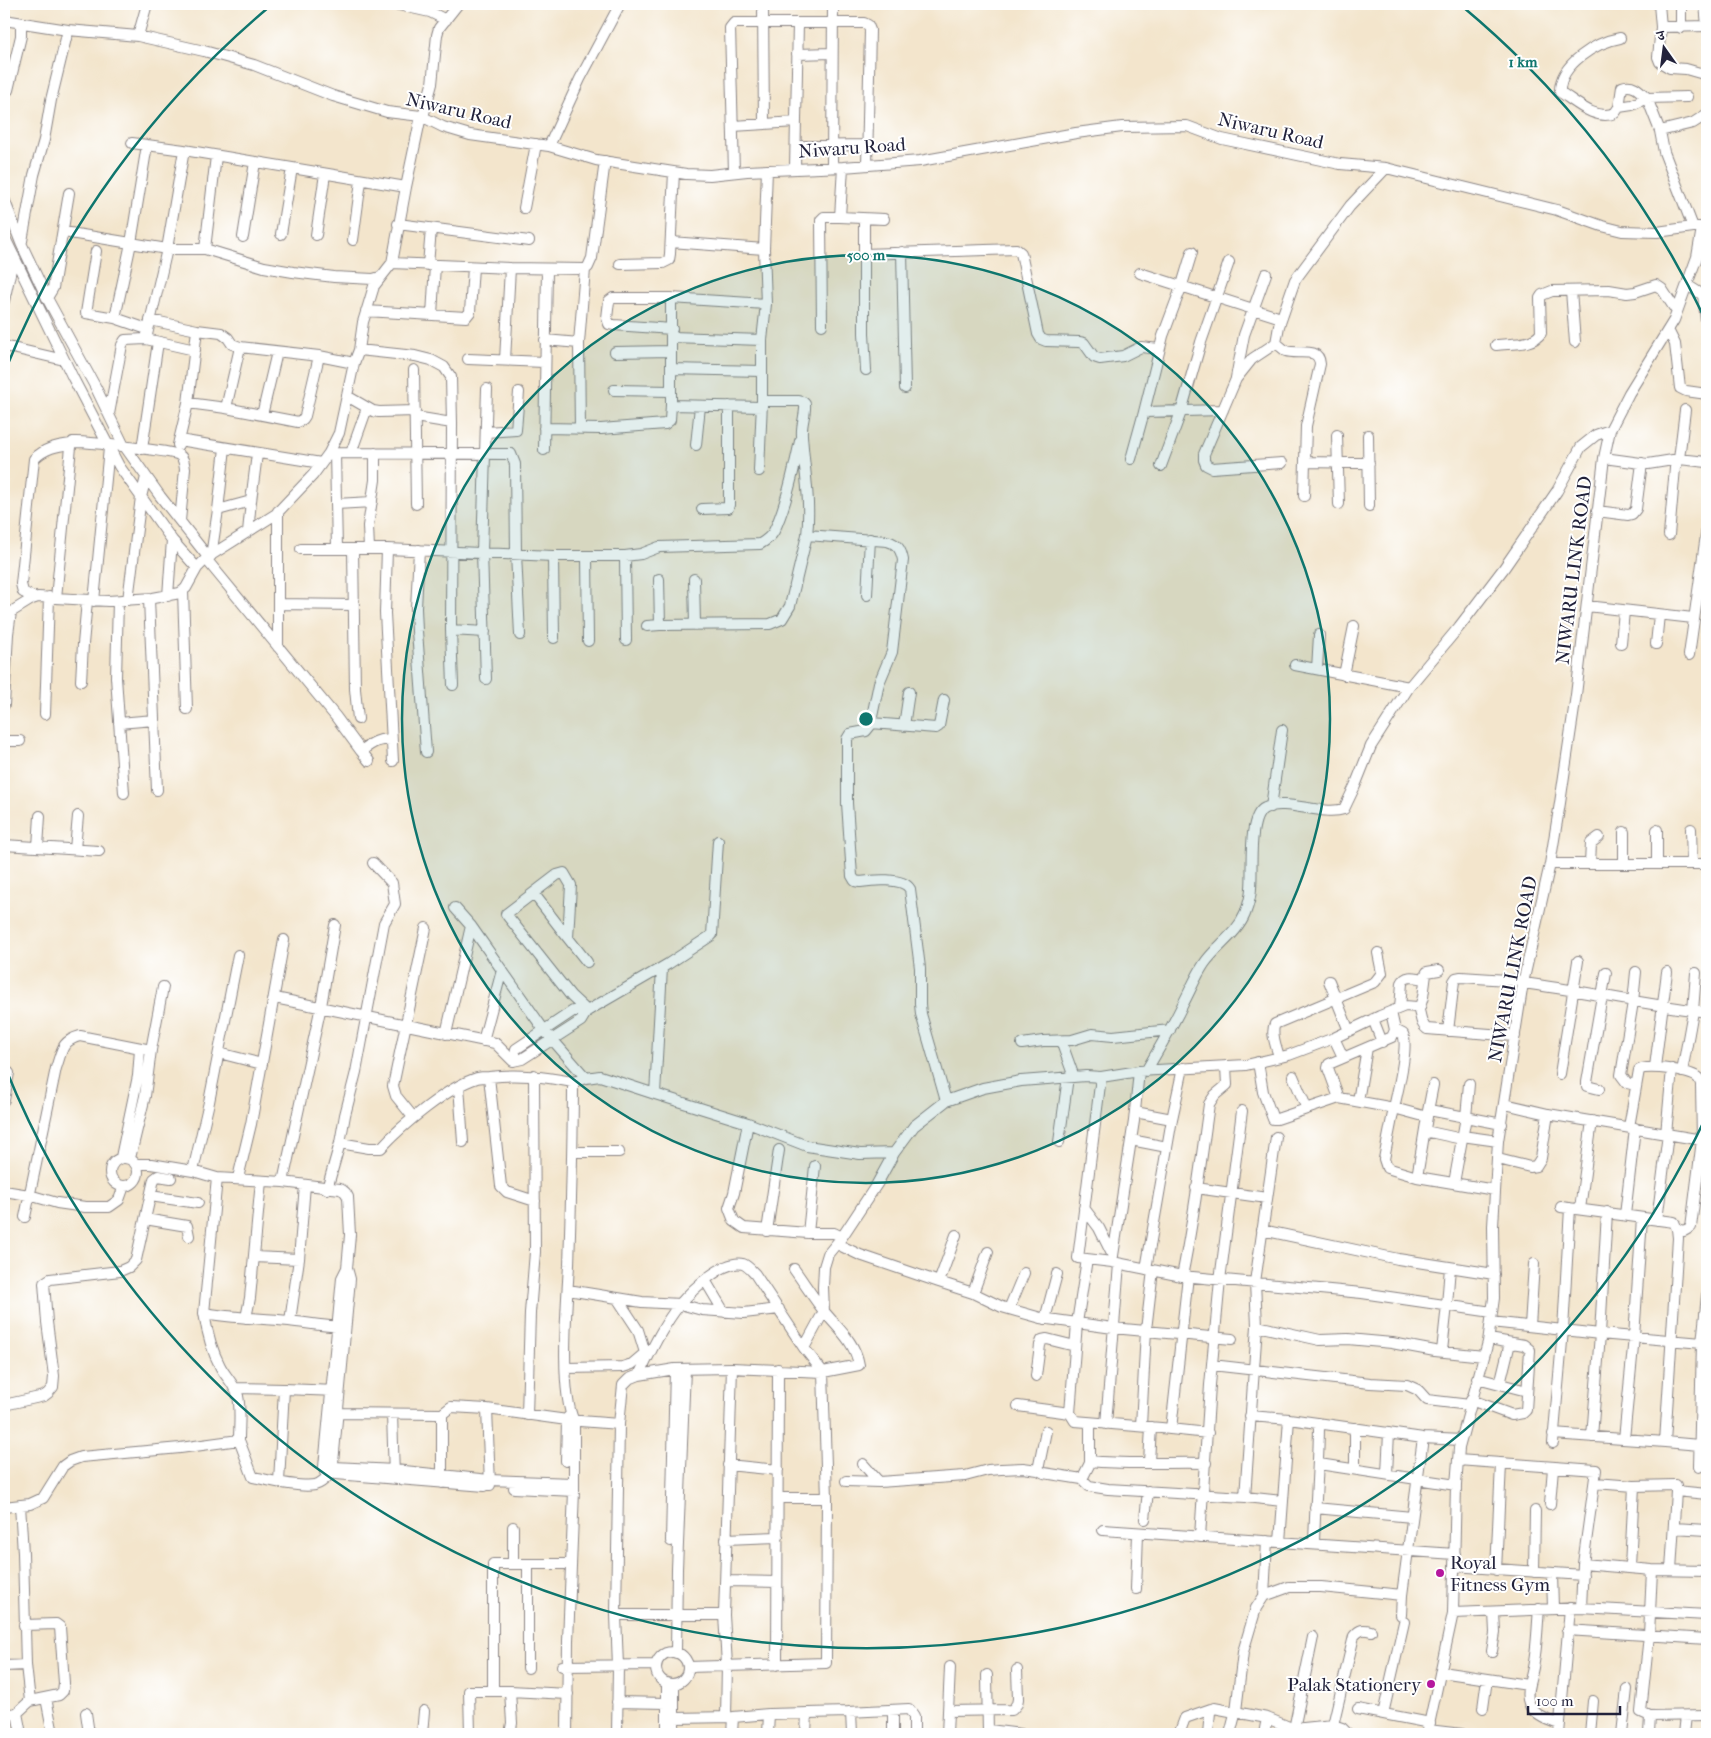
<svg xmlns="http://www.w3.org/2000/svg" width="1711" height="1738" viewBox="0 0 1711 1738" font-family="'IM FELL French Canon','Noto Serif Devanagari',serif">
<style>
.lines{fill:none;stroke-linecap:round;stroke-linejoin:round}
.minor-casing{stroke:#8a8484;stroke-width:12}
.minor{stroke:#fff;stroke-width:10}
.ring{fill:none;stroke:#0f766e;stroke-width:2.5}
.poi-dot{fill:#b5179e;stroke:#fff;stroke-width:2}
.labels{text-anchor:middle;stroke-width:4;stroke-linejoin:round;paint-order:stroke}
.street-label{font-size:19px;fill:#22223b;stroke:#fff}
.poi-label{font-size:19px;fill:#22223b;stroke:#fff;text-anchor:start}
.centre{fill:#0f766e;stroke:#fff;stroke-width:2.5}
.ring-label{font-size:15px;text-anchor:middle;font-weight:bold;fill:#0f766e;stroke:#fff;stroke-width:4;stroke-linejoin:round;paint-order:stroke}
</style>
<rect width="100%" height="100%" fill="#fff"/>
<filter id="ink" filterUnits="userSpaceOnUse"><feTurbulence type="fractalNoise" baseFrequency=".02" numOctaves="2"/><feDisplacementMap in="SourceGraphic" scale="10" xChannelSelector="R" yChannelSelector="G"/><feConvolveMatrix kernelMatrix="1 2 1 2 8 2 1 2 1" color-interpolation-filters="sRGB"/></filter>
<filter id="wash" filterUnits="userSpaceOnUse"><feTurbulence type="fractalNoise" baseFrequency=".0096" numOctaves="4" result="noise"/><feDisplacementMap in="SourceGraphic" scale="20" xChannelSelector="R" yChannelSelector="G"/><feGaussianBlur stdDeviation="1.12" result="paint"/><feColorMatrix in="noise" values="0 0 0 0 0 0 0 0 0 0 0 0 0 0 0 0 0 1.4 0 .05"/><feComposite in="paint" operator="in"/></filter>
<g filter="url(#wash)">
<rect width="100%" height="100%" fill="#f3e5cc"/>
</g>
<g filter="url(#ink)">
<g class="lines">
<defs>
<path id="minor" d="M394 4 430 12 446 20
M763 4 764 124
M1659 4 1661 27 1658 57 1660 62 1670 68 1686 69 1707 75
M1681 4V28
M1705 4 1707 26
M4 20 68 30 138 36 204 51 254 65 333 96 387 112 421 116 443 127 470 135 549 146 596 160 686 174 710 175 747 171 843 167 920 161 1076 133 1122 127 1187 126 1222 139 1340 164 1386 168 1557 210 1602 226 1622 231 1657 232 1693 227H1707
M1661 27 1707 26
M138 36 147 4
M1620 38C1597 42 1559 64 1560 92 1576 102 1595 121 1615 113L1619 107 1632 105 1647 98 1660 131
M797 54 832 53
M8 90 21 36V24
M1619 107 1622 87C1633 83 1639 90 1647 98L1687 97
M423 117 432 84 437 35 439 28 458 4
M733 126 796 122
M132 143 184 150 406 187
M549 146 580 79 620 4
M796 146 867 145
M832 167 833 4
M843 167 840 217 862 218 864 220V333L866 370
M795 168 798 23
M767 170 764 249 766 304 762 340V401H799L803 402 805 404C806 414 801 424 802 435 804 468 811 501 807 535L887 541C898 544 901 550 903 560L892 652 879 683 870 726 866 731 850 734 847 739V803L852 876 855 881 860 882C873 880 903 877 910 889L920 968V1004L921 1014 946 1101
M734 172 730 28 734 23H864L868 25 870 30 867 165
M4 199 21 243 47 298 96 388 123 444 160 496 208 557
M524 208 536 144
M862 218 884 219
M398 224 529 241
M1693 227 1664 152 1660 131 1693 123 1707 114
M64 232 167 249H205L264 267 293 272 334 277 373 279 380 277
M281 234 292 168
M316 235 325 174
M4 236 73 378 119 466 172 540 197 568
M243 237 255 162
M353 240 361 181
M22 241 34 175 44 140 51 100 68 30
M671 242 764 249
M205 249 216 156
M96 251 86 313 115 318 147 329
M902 252 905 388
M1192 252 1182 285 1163 336 1144 412 1223 410
M864 254 1016 249 1021 253 1038 334 1041 339 1046 341 1079 342 1084 343 1094 357 1100 359 1123 356 1141 347 1159 349
M392 263 510 268 505 360
M620 264 663 263 669 260 670 254 674 172
M428 265 431 229
M510 268 585 269 588 267 592 258 605 161
M1140 273 1281 318
M1687 285 1703 295 1707 330
M1571 291 1575 342
M47 298 53 288 69 193
M671 298H613L609 301 607 318 609 324 614 325 672 329
M4 301 14 256
M366 311 466 317 470 312 473 267
M432 315 435 265
M115 318 131 243 147 145
M150 320 197 330 221 333 228 338 232 344 240 347 319 356 354 363
M822 325 821 220 824 217H840
M1668 330 1675 344 1680 388 1686 391 1707 394
M672 337 762 340
M146 339 167 249 184 150
M545 340 579 343 580 429
M579 343 585 269
M1276 343C1279 345 1283 349 1286 351 1298 355 1319 346 1320 364L1306 426 1304 496
M1496 345C1511 343 1532 346 1541 333L1540 298 1542 295 1552 291 1609 290 1627 293 1635 292 1656 285 1662 289 1677 312
M4 346 64 360
M359 350 415 356 431 360 444 367 451 377 452 423 451 630 453 685
M615 352 671 351
M468 359 544 362
M671 369V298L766 304
M414 370 416 504
M762 371 671 369V405L762 407
M1236 378 1244 335 1266 274
M614 390 671 391
M347 396 373 411 379 412 415 411
M188 403 226 408 298 422 303 419 305 416 319 356
M226 408 240 347
M109 414 122 345 125 340 146 339 195 350
M262 415 277 352
M415 417 452 423
M544 428 601 429 665 424 670 420 671 405
M486 432 516 430 519 392
M1337 435 1339 504
M1368 435 1369 506
M179 440 321 463
M178 445 188 403 197 330
M696 445 700 406
M142 449 158 342
M544 450 547 269
M329 453 511 454 515 464 516 554 520 635
M335 453 337 549
M351 453 367 408
M1604 458 1648 464 1679 459 1707 462
M1131 459 1144 412
M1305 462 1369 463
M1282 463 1212 468 1206 465 1204 460V454L1236 379 1252 359 1276 343 1279 326 1295 280 1350 206 1386 168
M1161 466 1181 412 1201 342 1229 262
M759 471 762 402
M336 504 372 502
M702 509 728 508 729 505V406
M218 510 225 448
M1597 511 1628 515 1632 514 1636 509 1642 463
M248 532 251 501
M1669 535 1675 468 1679 459 1685 410
M301 549H387L553 556H625L641 554 659 547 760 544C765 541 771 537 774 531 786 506 794 469 800 441
M353 549 355 689 358 719
M369 549 368 526 375 480V453
M387 549 385 613 393 761
M419 550 416 608 417 631 426 752
M211 556 218 510 251 501 257 454
M553 556 554 638
M587 556 588 641
M625 556 626 640
M206 559 336 717 361 751C371 744 378 738 391 740
M659 579 660 625 770 624 782 619 790 606 807 535
M694 579 695 625
M183 591 187 709
M867 595 870 539
M168 596 172 540
M35 598 23 592 21 584 34 459C45 448 56 446 71 444
M56 598 71 447 73 442C83 441 172 451 179 455 184 458 184 464 185 469L180 521
M149 599 157 790
M128 600 141 497 146 477
M94 601 109 448
M118 601 116 677 124 793
M278 604 354 605
M1587 606 1693 618
M647 626 660 625
M451 630 485 632
M4 639 8 634 11 612 32 599 38 597 108 601 153 598 180 593 186 588 197 568 208 557 276 514 313 475 329 453 339 433 354 363 359 350 363 322 368 306 374 286 392 263 406 187 421 116
M1621 643 1624 611
M1656 644 1659 615
M278 647V511
M1689 655 1707 528
M1295 665 1409 687
M1317 669 1319 635
M1344 675 1354 626
M486 679 482 552 487 389
M81 681 83 644 87 601
M4 705 8 634
M45 714 49 597
M119 723 154 720
M871 723 936 728 939 726 944 700
M904 726 909 692
M4 741H20
M361 751 369 761
M1271 807 1282 730
M1691 829 1692 864
M1657 830V864
M4 845 99 851
M38 847 40 816
M75 849 78 816
M1550 864H1707
M1590 864 1591 843 1599 837
M1624 864V832
M534 894 568 938
M455 908 471 926 544 1030 586 1078 600 1076 655 1094
M662 968 655 1094 748 1123 807 1146 860 1154 894 1153
M1329 981 1349 1031
M1523 983C1585 991 1645 1005 1707 1012
M275 998 495 1043 513 1061
M1400 1008 1402 983C1406 974 1416 978 1425 979
M1419 1010 1423 997 1426 974 1427 972 1439 970
M587 1011 571 996 506 914 557 875 564 873 571 885 568 938 587 962
M1373 1019 1382 1042
M1395 1030 1403 1034C1409 1047 1397 1093 1394 1108L1427 1117 1417 1177
M1448 1031 1454 981 1456 978 1461 977 1523 981
M446 1034 471 926
M1334 1038 1343 1057
M483 1041 502 970
M1061 1041 1074 1077
M1022 1044 1043 1041 1072 1040 1092 1034 1113 1036 1170 1030
M219 1053 262 1064
M1279 1057C1277 1048 1270 1033 1275 1024L1375 982 1382 973 1378 953
M513 1061 516 1049 573 1011H587L668 964 712 935 718 841
M513 1061 522 1059 581 1021 587 1011
M1258 1062 1263 1092 1273 1119H1277L1339 1098 1394 1108 1384 1159 1387 1168 1417 1177 1495 1190
M1655 1067 1667 972
M1146 1071C1159 1049 1172 1027 1183 1004 1190 991 1196 976 1204 964 1216 946 1237 934 1245 914 1248 906 1251 896 1251 888 1253 870 1247 816 1265 808 1285 798 1321 816 1344 809L1355 786 1371 746 1409 687 1459 627 1504 568 1557 491 1581 447 1596 435 1610 430
M4 1072 9 1073 4 1100
M1682 1072 1693 1011 1696 973
M1560 1074 1578 961
M1293 1076 1307 1109
M489 1077 501 1186 507 1192 535 1201
M1101 1077 1078 1258 1112 1262 1182 1276 1362 1293 1492 1312
M1636 1085 1627 1083 1621 1075 1633 1002 1636 972
M459 1086 463 1142
M1599 1089 1587 1086V1082L1606 973
M1339 1098 1328 1068 1329 1064 1392 1037 1395 1030 1391 1012
M1358 1101 1367 1048
M1505 1104 1548 1114 1702 1140 1691 1227 1684 1231 1677 1229
M1429 1110 1502 1124
M1135 1112 1172 1119
M1427 1116 1433 1085
M413 1117 396 1096 393 1086 426 928
M748 1123 734 1193 729 1208 734 1221 744 1228 808 1233H834L842 1237
M1629 1127 1639 1070C1647 1064 1692 1071 1698 1078 1699 1079 1701 1083 1701 1085L1702 1140H1707
M1425 1131 1462 1139
M1666 1134 1672 1069
M1462 1136 1498 1141
M1276 1137 1255 1282 1257 1326 1245 1497 1282 1501
M1131 1140 1167 1147
M1059 1142 1068 1077
M340 1143 369 1148H381C402 1125 448 1087 477 1078 481 1077 485 1077 489 1077 518 1073 544 1077 573 1082
M573 1152H619
M121 1157 138 1076 140 1049
M110 1172a14 14 0 1 1 28 0a14 14 0 1 1-28 0Z
M130 1158 145 1096 151 1050 163 987
M1498 1159 1530 1167 1536 1166 1541 1158 1548 1114
M136 1164H151L193 1171 217 1178 283 1182 340 1189C345 1191 346 1193 348 1197L350 1235 347 1268 350 1279 333 1463 334 1467 395 1470 489 1480 573 1483
M193 1171 209 1102 238 955
M217 1178 204 1313C232 1318 260 1318 289 1321 307 1323 324 1326 343 1327
M238 1178 251 1124 284 940
M283 1182 321 1006 335 925
M1454 1183 1466 1117 1469 1084
M1196 1188 1267 1198
M327 1189 340 1143 345 1115 356 1072 384 923 395 904 392 883 373 863
M4 1191 29 1195 57 1203 85 1207H109L119 1200 124 1186
M150 1196 198 1203
M1084 1208 1099 1228 1113 1256
M1580 1209 1592 1121
M1625 1215 1635 1128
M25 1217 56 1068C62 1051 61 1041 80 1036L151 1050
M145 1219 187 1226 189 1236
M1657 1220 1668 1134
M1262 1230 1398 1259 1494 1274
M767 1231 779 1150
M808 1233 815 1166
M956 1235 939 1282 973 1293 1002 1307 1041 1318 1113 1328 1232 1339
M837 1244 860 1255 939 1282
M254 1257 299 1259
M1112 1262 1134 1121 1139 1071
M347 1268 342 1278 324 1467 325 1472 336 1474 485 1486
M1146 1269 1172 1119 1183 1068
M1182 1276C1194 1219 1201 1161 1209 1104L1215 1095 1227 1085 1226 1066
M705 1280 724 1312
M568 1290 642 1302 680 1304 702 1310 744 1313 779 1309
M973 1293 988 1252
M617 1298 638 1330 647 1359
M1009 1309 1024 1273
M204 1313C207 1332 211 1349 220 1366 225 1376 235 1385 238 1396 241 1410 239 1426 239 1440
M246 1318 250 1298 261 1181
M1045 1319 1057 1274
M290 1321 299 1259 305 1185
M1491 1322 1600 1334 1702 1343
M1257 1326 1320 1340 1348 1339 1392 1343 1435 1351 1484 1356
M1530 1326 1534 1264
M804 1348 824 1311 823 1287 824 1267 828 1254 842 1237 877 1184 894 1153 914 1126 946 1101 983 1088 1021 1081 1086 1076 1101 1077 1139 1071 1246 1065 1289 1055 1334 1038 1380 1016 1405 1006 1417 1007C1422 1014 1419 1023 1427 1029L1515 1036
M1442 1351 1447 1305 1450 1267
M1212 1365 1370 1383 1407 1385 1418 1390 1427 1400 1470 1405
M566 1368 623 1367 632 1364 645 1353
M639 1375C651 1351 663 1325 680 1304 692 1290 724 1259 743 1264 748 1266 751 1270 755 1274L804 1348 823 1372 859 1365C855 1341 837 1328 823 1310 813 1297 804 1283 794 1269
M1036 1376 1040 1345 1042 1340 1047 1339 1075 1346
M1477 1378 1527 1391
M1500 1384 1510 1343
M234 1388 284 1389
M1471 1400 1512 1415 1523 1413 1526 1410 1530 1350 1524 1345 1489 1339
M4 1405 44 1396 48 1393 53 1387 54 1376 47 1322 44 1283 50 1279 120 1271 129 1267 136 1260 154 1179 158 1176 171 1178
M1018 1406 1070 1413 1075 1421 1161 1428 1208 1433
M487 1409 490 1485
M330 1413 442 1414
M1070 1413 1077 1323 1087 1259
M392 1414 394 1476
M527 1415 530 1313 535 1252 534 1075
M1250 1416 1289 1419
M619 1424 623 1385 629 1379 639 1375 675 1369 732 1368 823 1372 827 1498 826 1663 688 1667
M1106 1424 1119 1264
M1141 1426 1146 1330 1153 1270
M1171 1429 1188 1276
M1046 1431 1038 1470 1044 1473 1082 1479 1089 1486 1108 1489 1245 1497
M1553 1434 1665 1442 1678 1238 1677 1229 1674 1222 1561 1207
M1592 1437 1600 1334 1607 1212
M1624 1439 1634 1337 1642 1218
M1665 1442 1699 1445
M1553 1443 1563 1330 1570 1208
M1458 1460 1596 1470 1583 1564 1581 1608
M566 1461 567 1420 569 1416
M1090 1461C1128 1465 1167 1462 1206 1463
M1149 1462 1151 1427
M863 1464 879 1482 965 1476 988 1470 1001 1469 1023 1468 1038 1470
M1319 1464 1456 1485
M728 1465 778 1470
M1699 1467 1702 1343 1707 1295
M1355 1469V1428
M1387 1473 1389 1433
M1082 1479 1090 1463V1423
M846 1481 879 1482
M279 1482 284 1389 337 1391
M442 1483V1414L451 1407 487 1409 567 1420 619 1424 616 1615 618 1666 617 1734
M1595 1483 1634 1486 1676 1485V1491
M514 1488 574 1491
M778 1498H827
M1550 1504 1553 1468
M4 1507 30 1504 43 1498 63 1466 70 1461 81 1457 180 1448 239 1440 253 1477C269 1480 299 1488 315 1485 323 1483 328 1476 333 1471
M1315 1508 1412 1517
M1145 1519 1148 1491
M1674 1528 1707 1530
M1103 1530 1455 1554
M1200 1537 1210 1385 1220 1280 1242 1111
M726 1539 778 1537
M671 1541 675 1369
M1280 1542 1289 1419 1423 1438 1461 1440
M1314 1544C1315 1503 1319 1463 1319 1423
M513 1564V1527
M528 1564V1668
M1583 1564 1652 1570 1707 1571
M1454 1566 1583 1575
M1630 1567 1634 1486
M1496 1570 1501 1464
M1652 1570 1649 1635 1641 1712 1650 1716 1707 1715
M1671 1570 1676 1491 1707 1494
M1534 1572 1535 1511
M1552 1574 1553 1608
M725 1581 777 1582
M1136 1589 1138 1533
M1264 1596 1267 1541
M1539 1609C1537 1630 1537 1652 1532 1672 1530 1682 1525 1693 1529 1703 1533 1715 1549 1721 1560 1724
M1453 1613 1581 1608 1707 1615
M616 1615H724
M1401 1615 1402 1595 1423 1438
M1567 1630 1707 1639
M1492 1651 1495 1633 1494 1612
M656 1668a16 16 0 1 1 32 0a16 16 0 1 1-32 0Z
M676 1653 677 1569 685 1369
M26 1665 30 1701
M777 1665 778 1369
M4 1666 26 1665 23 1553 20 1505
M562 1666 656 1665
M1441 1672 1528 1685
M987 1675 988 1734
M493 1690V1564H571
M46 1698 53 1734
M617 1702 667 1703
M1483 1708 1487 1679
M1358 1709 1430 1723
M893 1710V1734
M948 1711 1012 1710 1017 1704 1018 1699 1017 1670
M851 1712 852 1734
M17 1713 21 1734
M86 1713 89 1734
M1383 1714 1404 1622
M4 1715 17 1713 30 1701 59 1695 63 1691 64 1683 60 1627 56 1624 24 1625
M726 1717 727 1665 724 1615 732 1368
M674 1718 733 1717 769 1714 848 1712 909 1709 914 1716V1734
M1333 1725 1354 1636C1360 1629 1363 1629 1371 1631
M1294 1729 1313 1637
M989 1730 1021 1734
M1428 1730 1462 1734
M422 1734 424 1711
M470 1734 469 1691H510
M510 1734 512 1723 510 1691 568 1694
M567 1734 568 1641 574 1491V1421C559 1391 567 1301 569 1265 571 1204 573 1143 573 1082L586 1078
M667 1734V1683
M674 1734V1687
M732 1734 733 1717
M768 1734 769 1714
M806 1734 807 1713
M947 1734 950 1667
M1179 1734 1185 1718 1211 1709
M1208 1734 1210 1712 1214 1708 1267 1718 1294 1729 1333 1725 1342 1728 1348 1734
M1230 1734 1236 1711 1243 1652 1256 1608 1264 1596 1289 1587H1321L1402 1595
M1264 1734 1267 1718
M1427 1734 1453 1613 1456 1485 1459 1448 1488 1342 1494 1298 1493 1226 1498 1141 1523 983 1550 864 1560 803 1576 695 1604 458 1610 430 1629 393 1674 320 1697 257 1702 228
M1559 1734 1570 1608
M1590 1734 1593 1701
M1622 1734 1627 1689
M1649 1734 1650 1716
M1684 1734 1686 1716"/>
</defs>
<use href="#minor" class="minor-casing"/>
<use href="#minor" class="minor"/>
</g>
</g>
<circle cx="866" cy="719" r="464" fill="#0f766e" fill-opacity=".12"/>
<g class="ring">
<circle cx="866" cy="719" r="464"/>
<path d="M1705 1119A929 929 0 0 1 5 1067M5 371A929 929 0 0 1 269 7M1463 7A929 929 0 0 1 1705 319"/>
</g>
<g class="poi-dot">
<circle cx="1440" cy="1573" r="5"/>
<circle cx="1431" cy="1684" r="5"/>
</g>
<g class="labels">
<g class="street-label">
<text transform="translate(459 110) rotate(13)" y="7">Niwaru Road</text>
<text transform="translate(1271 130) rotate(13)" y="7">Niwaru Road</text>
<text transform="translate(852 147) rotate(-4)" y="7">Niwaru Road</text>
<text transform="translate(1573 570) rotate(-83)" y="7">NIWARU LINK ROAD</text>
<text transform="translate(1512 969) rotate(-79)" y="7">NIWARU LINK ROAD</text>
</g>
<g class="poi-label">
<text x="1450" y="1569">Royal<tspan x="1450" dy="22">Fitness Gym</tspan></text>
<text x="1421" y="1691" text-anchor="end">Palak Stationery</text>
</g>
</g>
<circle cx="866" cy="719" r="8" class="centre"/>
<g class="ring-label">
<text x="1523" y="67">1 km</text>
<text x="866" y="260">500 m</text>
</g>
<rect width="1711" height="1738" fill="none" stroke="#fff" stroke-width="20"/>
<g transform="translate(1664 48) rotate(346)" stroke="#ffffff" stroke-width="4" paint-order="stroke">
<path d="M0-4L9 19L0 12L-9 19Z" fill="#22223b"/>
<text y="-8" font-size="14" font-weight="bold" text-anchor="middle" fill="#22223b">उ</text>
</g>
<path d="M1528 1706v8h92v-8" fill="none" stroke="#22223b" stroke-width="2.5"/>
<text x="1536" y="1706" font-size="15" fill="#22223b" stroke="#ffffff" stroke-width="4" paint-order="stroke">100 m</text>
</svg>
